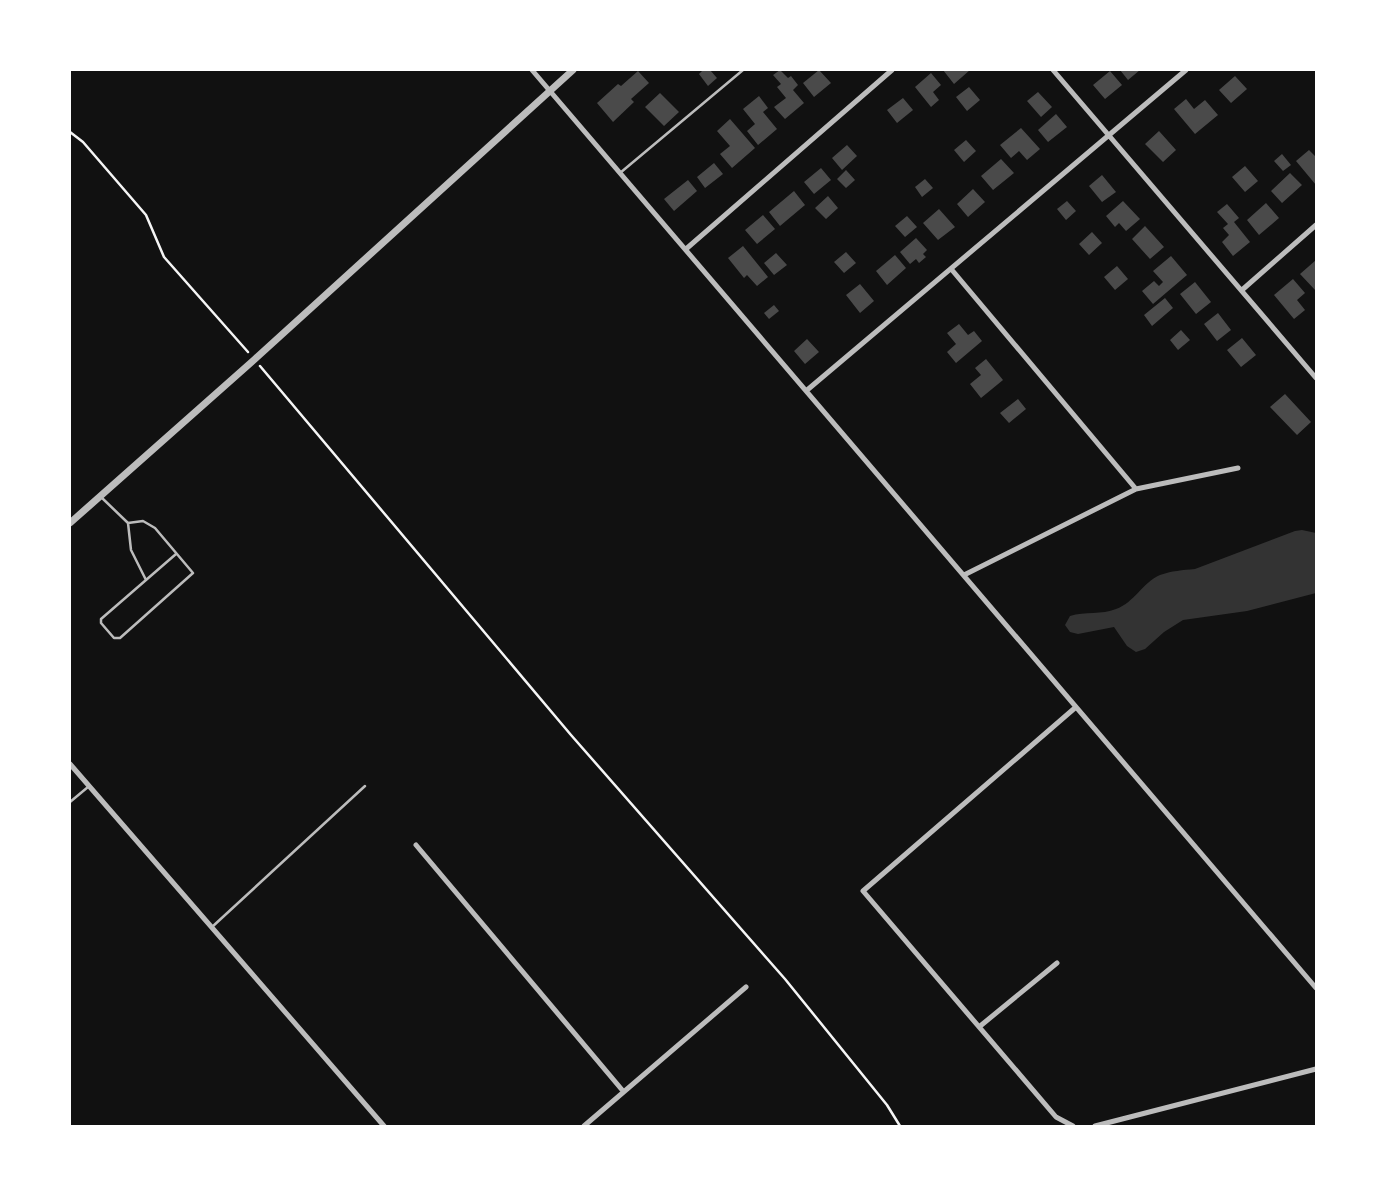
<svg xmlns="http://www.w3.org/2000/svg" width="1386" height="1196" viewBox="0 0 1386 1196" font-family="Roboto,sans-serif">
<style>
.water{fill:#333}
.building{fill:#4a4a4a}
.lines{fill:none;stroke-linecap:round;stroke-linejoin:round}
.path{stroke:#f5f5f5;stroke-width:2.5}
.service{stroke:#bcbcbc;stroke-width:2.5}
.minor{stroke:#bcbcbc;stroke-width:5}
.tertiary{stroke:#bcbcbc;stroke-width:7}
</style>
<rect width="100%" height="100%" fill="#111"/>
<path class="water" d="M1302 530 1316 533V593L1247 611 1183 620 1164 632 1145 649 1136 652 1127 646 1114 627 1078 634 1070 632 1065 625 1070 616C1085 611 1102 615 1116 609 1134 603 1143 582 1160 575 1171 571 1183 570 1195 569L1295 531Z"/>
<path class="building" d="M703 70H710L717 78 708 86 699 74Z
M780 70 788 78 791 76 798 85 793 90 804 103 785 119 774 107 786 98 777 87 781 84 773 75Z
M819 70 831 83 814 97 803 83Z
M943 70H970L954 84Z
M1120 70H1140L1128 80Z
M638 71 649 83 631 99 634 102 613 122 597 103 618 84 621 86Z
M1110 71 1122 85 1105 99 1093 85Z
M931 73 941 85 933 92 939 100 931 107 915 87Z
M1235 76 1247 89 1231 103 1219 90Z
M969 87 980 100 967 111 956 97Z
M1038 92 1052 107 1041 117 1027 101Z
M660 93 679 112 664 126 645 107Z
M759 96 768 108 763 112 777 129 758 145 747 131 755 124 743 109Z
M903 98 913 110 897 123 887 110Z
M1186 99 1194 109 1205 100 1218 115 1195 134 1174 109Z
M1056 114 1067 127 1048 142 1038 130Z
M730 119 755 148 732 168 720 154 730 146 717 131Z
M1021 128 1040 149 1027 160 1019 151 1011 158 1000 145Z
M1159 131 1176 150 1163 162 1145 144Z
M966 140 976 151 964 162 954 150Z
M847 145 857 156 842 170 832 158Z
M1309 150 1315 156 1316 155V185L1296 161Z
M1282 154 1291 165 1283 171 1274 161Z
M1001 159 1014 173 993 190 981 176Z
M714 163 723 174 705 188 697 177Z
M1245 166 1258 181 1245 192 1232 177Z
M821 168 831 180 814 194 804 182Z
M846 170 855 180 846 188 837 179Z
M1290 173 1302 185 1282 203 1271 191Z
M1102 175 1116 192 1102 202 1089 186Z
M925 179 933 188 922 197 915 187Z
M688 180 697 191 674 211 664 199Z
M973 189 985 202 968 217 957 204Z
M794 191 805 205 780 226 769 212Z
M828 196 838 208 826 219 815 208Z
M1067 201 1076 211 1066 220 1057 209Z
M1123 201 1140 219 1126 231 1119 223 1115 227 1106 216Z
M1266 203 1279 218 1259 235 1247 220Z
M1227 204 1239 218 1234 222 1250 242 1233 256 1222 242 1229 235 1223 228 1228 224 1217 212Z
M939 209 955 227 938 240 923 223Z
M763 215 775 229 757 244 745 230Z
M907 216 917 227 905 237 895 226Z
M1145 226 1164 247 1150 259 1132 239Z
M1092 232 1102 243 1089 255 1079 244Z
M916 238 927 250 923 254 926 257 919 263 916 259 910 264 900 252Z
M743 246 768 277 757 286 747 275 744 278 728 258Z
M846 252 856 263 844 273 834 262Z
M776 253 787 265 774 275 764 263Z
M895 255 906 268 887 285 876 271Z
M1171 256 1187 275 1153 304 1142 291 1154 281 1159 286 1163 282 1153 271Z
M1316 260V291L1300 274Z
M1117 266 1128 279 1115 290 1104 277Z
M1293 279 1305 293 1297 300 1305 310 1294 319 1274 295Z
M1195 282 1211 302 1196 314 1180 294Z
M860 284 874 301 860 313 846 295Z
M1165 298 1173 308 1152 326 1144 315Z
M774 305 779 311 769 319 764 313Z
M1218 313 1231 330 1217 341 1204 324Z
M959 324 968 335 974 331 982 341 956 363 947 352 956 344 947 333Z
M1181 330 1190 340 1178 350 1170 340Z
M1242 338 1256 355 1241 367 1227 350Z
M807 339 819 352 805 364 794 351Z
M986 359 1003 380 981 398 970 384 981 375 975 368Z
M1285 394 1311 422 1297 435 1270 407Z
M1018 399 1026 409 1009 423 1000 413Z"/>
<g class="lines">
<path class="path" d="M70 132 83 142 146 215 164 257 248 352
M260 366 571 735 785 979 887 1105 900 1126"/>
<path class="service" d="M620 173 743 70
M101 497 128 523 131 550 146 580
M128 523 143 521 155 528 193 573 120 638H114L101 623V619L176 554
M70 802 88 787
M212 927 365 786"/>
<path class="minor" d="M532 70 1316 988
M1053 70 1316 378
M686 249 892 70
M952 270 1136 489
M1242 290 1316 225
M806 391 1186 70
M964 575 1136 489 1238 468
M70 764 384 1126
M416 845 623 1091
M979 1027 1057 963
M584 1126 746 987
M1073 1126 1056 1117 863 891 1076 707
M1095 1126 1316 1069"/>
<path class="tertiary" d="M70 523 255 359 573 70"/>
</g>
<rect width="1386" height="1196" fill="none" stroke="#ffffff" stroke-width="142"/>
</svg>
